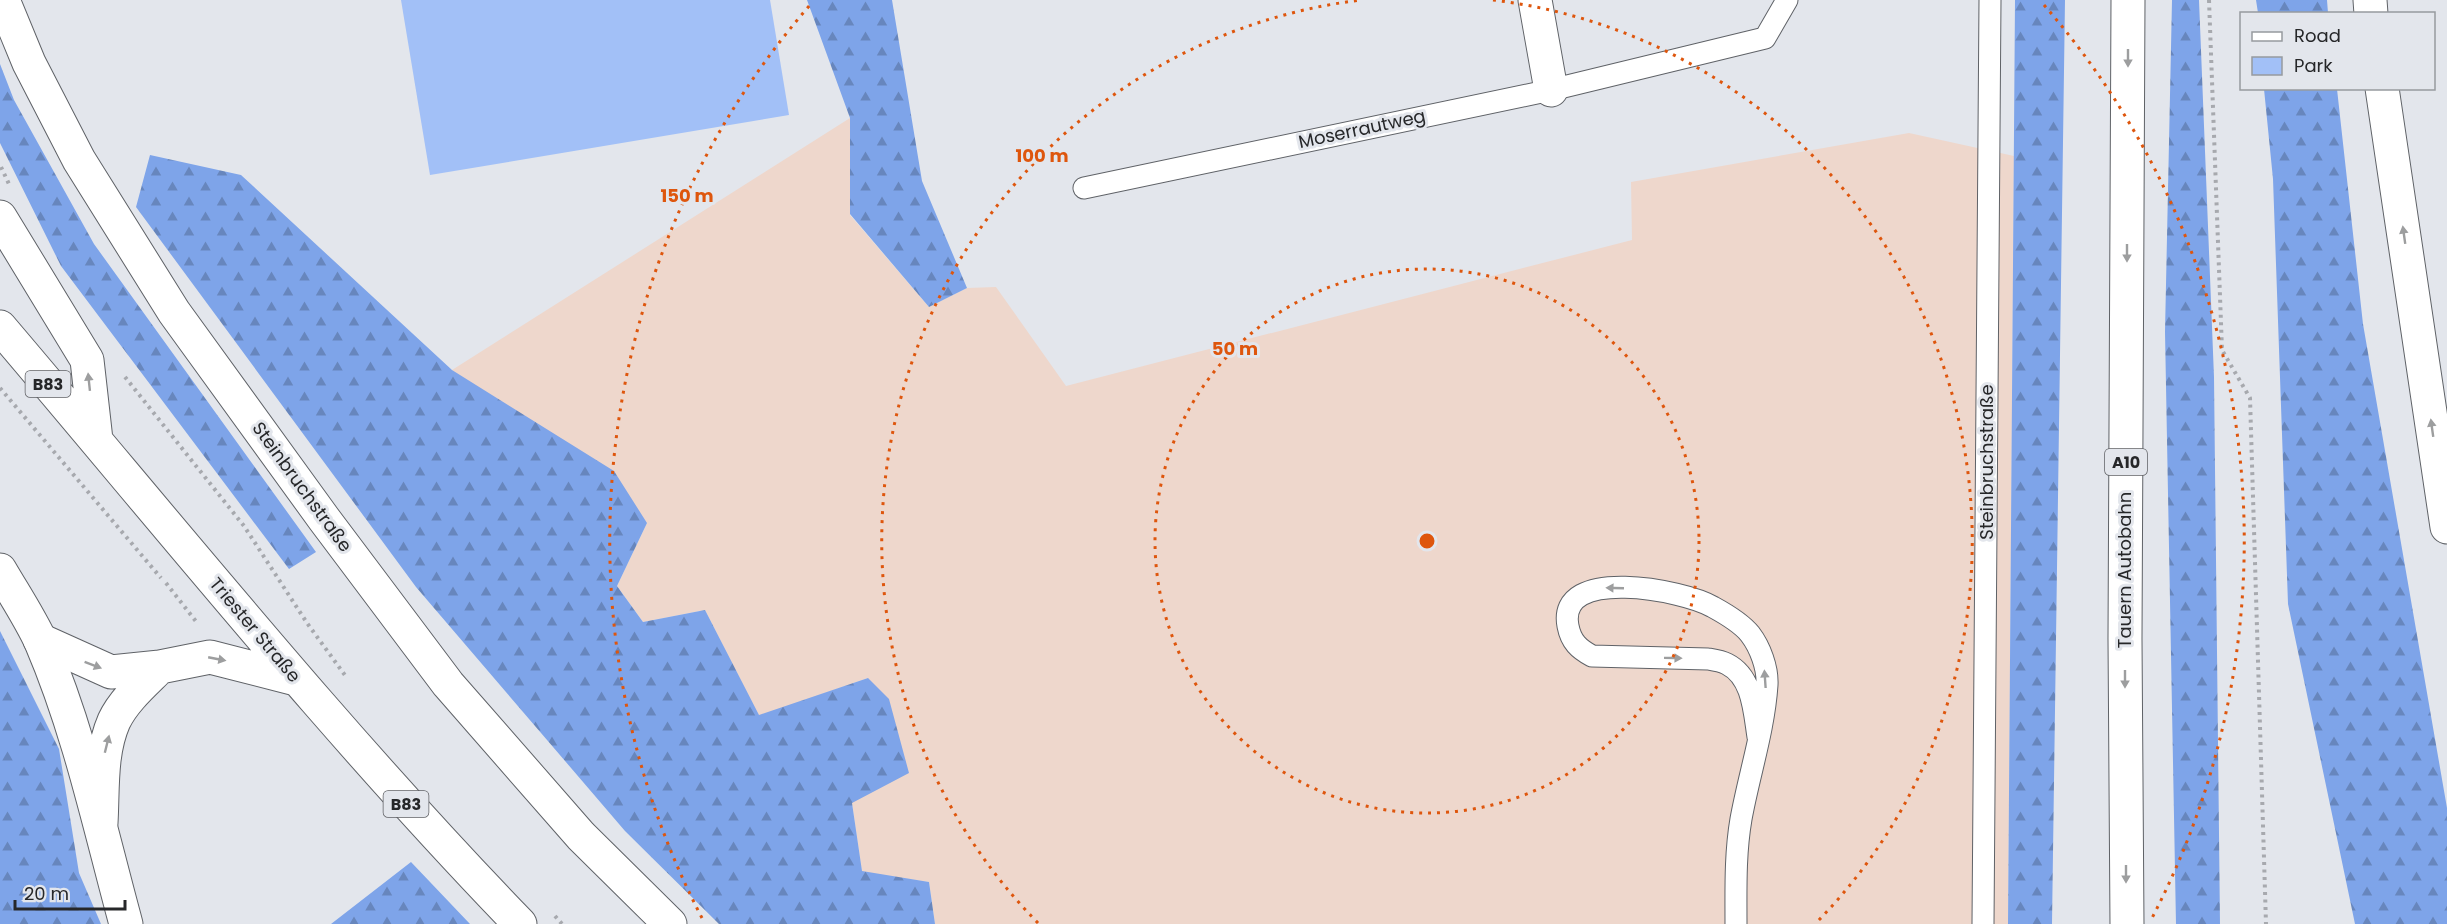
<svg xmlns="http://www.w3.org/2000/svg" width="2447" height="924" viewBox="0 0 2447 924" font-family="Poppins,sans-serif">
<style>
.commercial{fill:#eed7cc}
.forest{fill:url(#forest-firs)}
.park{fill:#a2c0f7}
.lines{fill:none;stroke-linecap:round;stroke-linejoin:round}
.lane-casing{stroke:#5f6267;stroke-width:23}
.street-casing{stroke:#5f6267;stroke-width:35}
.primary-casing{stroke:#5f6267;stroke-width:35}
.highway-casing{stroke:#5f6267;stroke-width:35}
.path{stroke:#a7a9ae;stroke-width:4;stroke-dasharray:3 4.5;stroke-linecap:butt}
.lane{stroke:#fff;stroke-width:21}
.street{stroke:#fff;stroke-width:33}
.primary{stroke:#fff;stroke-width:33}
.highway{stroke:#fff;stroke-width:33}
.oneway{fill:#9d9e9f}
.ring{fill:none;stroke:#de560d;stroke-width:3;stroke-dasharray:3 6}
.labels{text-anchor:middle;stroke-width:6;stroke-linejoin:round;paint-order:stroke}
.shield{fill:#e3e6ec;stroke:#5f6064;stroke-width:1.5}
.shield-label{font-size:16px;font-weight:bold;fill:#262729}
.street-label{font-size:18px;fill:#262729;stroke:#e3e6ec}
.centre{fill:#de560d;stroke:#e3e6ec;stroke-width:3}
.ring-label{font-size:18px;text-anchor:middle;font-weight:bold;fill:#de560d;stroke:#e3e6ec;stroke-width:6;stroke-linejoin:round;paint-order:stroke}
</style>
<defs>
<pattern id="forest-firs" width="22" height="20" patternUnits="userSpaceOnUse" patternTransform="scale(1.5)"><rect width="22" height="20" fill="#7ea4e9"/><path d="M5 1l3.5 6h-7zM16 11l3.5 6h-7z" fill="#6786bd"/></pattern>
</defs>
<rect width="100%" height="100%" fill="#e3e6ec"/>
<path class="commercial" d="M850 118V215L929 307 967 288 996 287 1066 386 1632 240 1631 182 1909 133 2014 156 2008 924H935L929 882 862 872 852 803 868 678 759 716 705 610 643 622 617 586 647 523 452 370Z"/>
<path class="forest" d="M807 0H892L922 181 967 288 929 307 850 214V118Z
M2015 0H2065L2052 924H2008Z
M2172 0H2199L2214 377 2220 924H2176L2165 332Z
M2256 0H2327L2328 13H2258Z
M0 64 14 100 94 244 316 552 289 569 61 266 0 143Z
M2264 89H2337L2363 324 2447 808V924H2355L2288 604 2273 179Z
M150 155 241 175 452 370 614 471 647 523 617 586 643 622 705 610 759 715 868 678 889 699 909 773 852 803 862 871 929 882 935 924H719L625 831 416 587 136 207Z
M0 631 59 749 79 873 101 924H0Z
M411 862 470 924H331Z"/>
<path class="park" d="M401 0H770L789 115 430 175Z"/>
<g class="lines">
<defs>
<path id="lane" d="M1084 188 1551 90 1765 38 1787 0
M1736 924C1736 889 1735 854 1741 819 1749 775 1764 730 1767 685 1768 668 1760 647 1750 634 1742 624 1724 613 1713 607 1684 590 1556 565 1568 626 1571 642 1579 649 1592 656L1708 659C1714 660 1721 661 1727 664 1753 677 1754 712 1758 737
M1983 924 1990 0"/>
<path id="street" d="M3 0 29 63 79 160 174 312 324 519 448 684 581 836 670 924
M1535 0 1551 90
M0 570C14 594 30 618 41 642 80 733 100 829 126 924"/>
<path id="primary" d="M0 217 87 360 96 440
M0 327C171 528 336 734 520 924
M40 640 111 672 160 667 210 657 296 679
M101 823C103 789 100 753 114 721 124 700 144 683 160 667"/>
<path id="highway" d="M2370 0 2371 14
M2382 88 2447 527
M2127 924 2125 639 2128 0"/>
</defs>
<use href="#lane" class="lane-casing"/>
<use href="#street" class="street-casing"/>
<use href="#primary" class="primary-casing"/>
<use href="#highway" class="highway-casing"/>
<path class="path" d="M2209 0 2222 350 2250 398 2266 924
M1 167 9 184
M125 377 244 526 307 623 347 678
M0 388 161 578
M166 583 198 624
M555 916 562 924"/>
<use href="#lane" class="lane"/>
<use href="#street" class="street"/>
<use href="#primary" class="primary"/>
<use href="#highway" class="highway"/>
</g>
<defs><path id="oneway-solid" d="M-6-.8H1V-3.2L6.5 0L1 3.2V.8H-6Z" transform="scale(1.5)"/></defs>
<g class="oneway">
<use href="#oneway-solid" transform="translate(2128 58) rotate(90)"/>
<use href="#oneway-solid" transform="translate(2404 235) rotate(-98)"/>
<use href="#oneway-solid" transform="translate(2127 253) rotate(90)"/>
<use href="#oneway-solid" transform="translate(89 382) rotate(-96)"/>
<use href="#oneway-solid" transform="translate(2432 428) rotate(-98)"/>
<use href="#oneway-solid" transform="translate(1615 588) rotate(-178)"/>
<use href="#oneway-solid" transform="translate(1673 658) rotate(1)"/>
<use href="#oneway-solid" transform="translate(217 659) rotate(11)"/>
<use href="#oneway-solid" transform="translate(93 665) rotate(21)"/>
<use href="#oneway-solid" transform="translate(1765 679) rotate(-94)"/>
<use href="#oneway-solid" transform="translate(2125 679) rotate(90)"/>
<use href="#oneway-solid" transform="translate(107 744) rotate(-76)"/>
<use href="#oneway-solid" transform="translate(2126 874) rotate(90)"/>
</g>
<g class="ring">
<circle cx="1427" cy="541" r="272"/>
<path d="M1038 923A545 545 0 0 1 1361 0M1493 0A545 545 0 0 1 1816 923"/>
<path d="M702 918A817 817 0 0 1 810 5M2044 5A817 817 0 0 1 2152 918"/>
</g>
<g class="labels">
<g class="shield">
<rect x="25.5" y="371" width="45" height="26" rx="4.5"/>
<rect x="2105" y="449" width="42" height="26" rx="4.5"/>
<rect x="383.5" y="791" width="45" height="26" rx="4.5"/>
</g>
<g class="shield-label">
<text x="48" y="390">B83</text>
<text x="2126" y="468">A10</text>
<text x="406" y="810">B83</text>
</g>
<g class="street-label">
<text transform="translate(1362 129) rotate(-12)" y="6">Moserrautweg</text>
<text transform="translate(1987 462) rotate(-90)" y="6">Steinbruchstraße</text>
<text transform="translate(302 487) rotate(54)" y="6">Steinbruchstraße</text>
<text transform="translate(2125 570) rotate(-90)" y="6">Tauern Autobahn</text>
<text transform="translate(255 630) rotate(50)" y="6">Triester Straße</text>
</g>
</g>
<circle cx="1427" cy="541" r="9" class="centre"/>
<g class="ring-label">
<text x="1042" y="162">100 m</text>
<text x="687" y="202">150 m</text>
<text x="1235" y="355">50 m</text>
</g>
<rect x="2240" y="12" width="195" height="78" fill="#e3e6ec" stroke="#979a9e" stroke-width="1.5"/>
<rect x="2252" y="32" width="30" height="9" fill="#ffffff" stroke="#979a9e" stroke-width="1.5"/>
<text x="2294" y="42" font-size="18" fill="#262729">Road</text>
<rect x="2252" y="57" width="30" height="18" fill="#a2c0f7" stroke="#979a9e" stroke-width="1.5"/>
<text x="2294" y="72" font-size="18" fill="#262729">Park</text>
<path d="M15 900v9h110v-9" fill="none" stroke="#262729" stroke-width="3"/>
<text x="24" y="900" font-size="18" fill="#262729" stroke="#e3e6ec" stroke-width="4.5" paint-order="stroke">20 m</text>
</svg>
